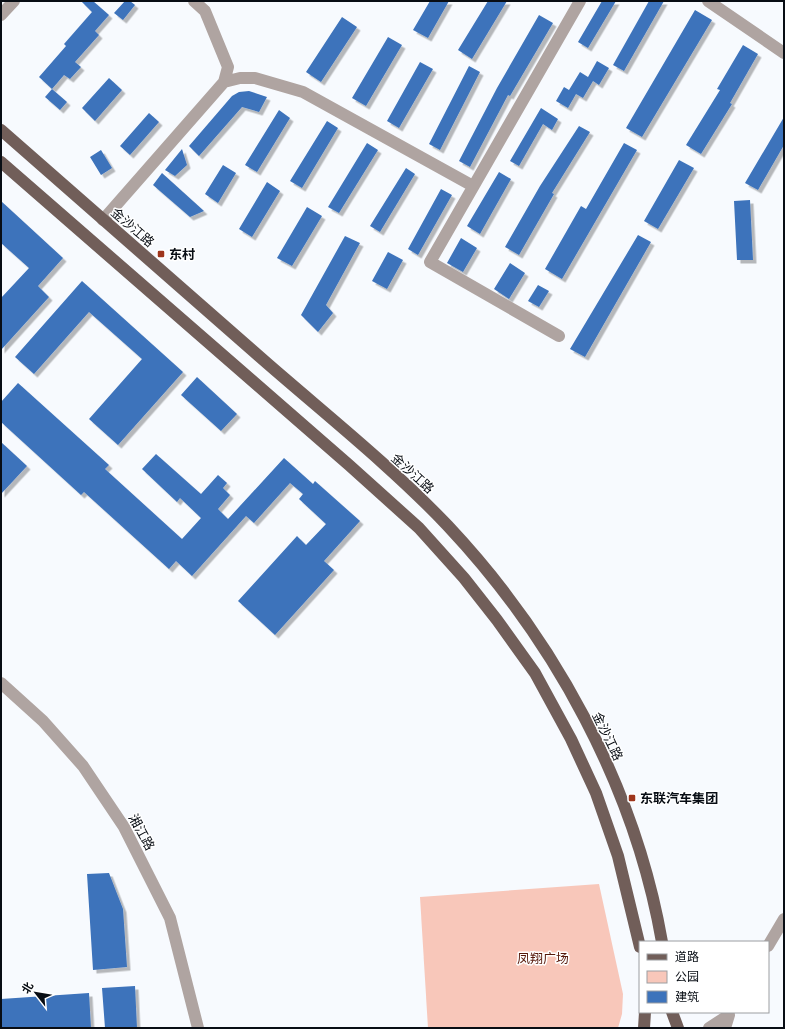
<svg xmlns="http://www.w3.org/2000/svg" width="785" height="1029" viewBox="0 0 785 1029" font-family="Overpass,'Noto Sans SC',sans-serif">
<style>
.green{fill:#f8c7ba}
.building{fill:#3d73bb;filter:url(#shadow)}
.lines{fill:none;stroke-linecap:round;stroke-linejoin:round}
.minor{stroke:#afa4a1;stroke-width:12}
.major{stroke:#715e59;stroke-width:12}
.poi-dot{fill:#9e351c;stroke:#fff;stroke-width:1.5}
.labels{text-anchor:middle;stroke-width:3;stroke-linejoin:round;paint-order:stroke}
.street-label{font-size:13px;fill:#080d14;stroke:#fff}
.poi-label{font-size:13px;font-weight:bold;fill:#080d14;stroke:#fff;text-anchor:start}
.park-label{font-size:13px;fill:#57190b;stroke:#fff}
</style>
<defs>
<filter id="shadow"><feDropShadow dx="3.5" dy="3.5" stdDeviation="0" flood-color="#0004"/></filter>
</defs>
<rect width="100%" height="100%" fill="#f7fafe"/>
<path class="green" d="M599 884 623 994 622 1014 618 1028H428L420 897Z"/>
<path class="building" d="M81 1H93L109 15 95 31 99 35 75 62 81 67 70 79 64 75 52 89 39 77 66 46 64 44 92 12Z
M125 1H130L135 5 123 20 114 13Z
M430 1H449L428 38 413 30Z
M488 1H507L472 59 458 50Z
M602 1H616L588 48 578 42Z
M649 1H664L624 71 613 65Z
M695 10 712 20 642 137 626 128Z
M539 15 553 23 510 96 508 95 470 167 459 161 497 88Z
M342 17 357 27 321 82 306 72Z
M388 37 402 45 366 106 352 98Z
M743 45 758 54 730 103 732 104 701 154 686 145 720 90 717 89Z
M597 61 609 68 599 85 593 81 583 98 576 94 568 108 556 101 564 87 569 90 580 72 588 77Z
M420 62 433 69 399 128 387 121Z
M469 66 480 72 440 150 429 144Z
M109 78 122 90 95 121 82 108Z
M52 89 67 102 60 110 45 97Z
M249 91 267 97 259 112 242 107 199 156 189 146 232 96 239 92Z
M541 108 558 119 552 130 543 124 519 166 510 161Z
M279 110 290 118 257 172 245 165Z
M149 113 159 122 130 155 120 146Z
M784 117V145L758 190 745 183Z
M327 121 338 128 302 188 290 181Z
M579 126 590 132 552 193 554 194 519 255 505 247 540 186Z
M367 143 378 150 339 213 328 207Z
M624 143 637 150 562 279 545 269 581 206 586 209Z
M182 149 187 165 175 176 165 170Z
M101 150 112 168 101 175 90 157Z
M679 160 694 168 658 229 644 221Z
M223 165 236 173 218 203 205 194Z
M406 168 415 174 380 232 370 226Z
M499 172 511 179 480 234 467 226Z
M162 173 204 211 190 217 153 185Z
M267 182 280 191 252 237 239 229Z
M441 189 452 195 418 255 408 249Z
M750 200 753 260H737L734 201Z
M1 201 63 258 38 286 49 297 1 350V298L29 268 1 243Z
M307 207 322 216 292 266 277 258Z
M638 235 651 242 585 357 570 349Z
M345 236 360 243 326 305 333 313 318 332 301 315Z
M461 238 477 248 463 272 447 263Z
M388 252 403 260 387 289 372 281Z
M510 263 525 273 509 299 494 289Z
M82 281 183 372 118 445 89 419 142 359 89 312 34 374 15 357Z
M538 285 549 291 539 307 528 301Z
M197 377 237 414 221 431 181 395Z
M18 383 109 465 105 469 182 539 201 518 180 498 177 502 142 469 156 454 201 494 218 475 227 483 223 488 230 495 218 509 228 519 284 458 313 484 315 481 360 521 324 561 334 570 275 635 238 601 297 536 306 545 326 524 299 499 303 494 290 483 254 523 246 516 192 576 176 561 169 569 84 492 81 495 1 422V402Z
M1 442 27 466 1 494Z
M109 873 123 909 127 967 93 970 87 874Z
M135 986 137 1028H105L102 988Z
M89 993 91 1028H1V999Z"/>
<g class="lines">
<path class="minor" d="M194 1 205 11 228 67 224 82
M708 1 784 53
M1 15 14 1
M103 220 224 82 240 78H255L303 92 473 186
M559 336 430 262 580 1
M1 683 43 721 83 766 124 827 170 918 198 1028
M768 946 784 919
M709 1028 729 1015 725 1028"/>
<path class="major" d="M1 130C90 208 179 286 268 364 329 417 393 468 448 526 555 640 635 787 662 942
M1 162 349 465 419 528 464 578 497 620 535 673 571 739 596 793 618 856 640 947
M672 1012 678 1028
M644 1028 645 1012"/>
</g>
<g class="poi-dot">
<rect x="157" y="250" width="8" height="8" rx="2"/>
<rect x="628" y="794" width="8" height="8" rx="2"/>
</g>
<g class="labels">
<g class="street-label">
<text transform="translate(133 227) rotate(41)" y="5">金沙江路</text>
<text transform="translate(413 473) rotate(42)" y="5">金沙江路</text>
<text transform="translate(608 736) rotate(64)" y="5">金沙江路</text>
<text transform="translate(142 832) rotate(61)" y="5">湘江路</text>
</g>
<g class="poi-label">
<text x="169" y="259">东村</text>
<text x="640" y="803">东联汽车集团</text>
</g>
<g class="park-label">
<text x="543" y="963">凤翔广场</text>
</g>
</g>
<rect width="785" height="1029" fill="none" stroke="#080d14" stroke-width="4"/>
<rect x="639" y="941" width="130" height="72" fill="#ffffff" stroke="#9c9ea1"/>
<rect x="647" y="954" width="20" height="6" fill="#715e59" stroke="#9c9ea1"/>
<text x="675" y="961" font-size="12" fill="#080d14">道路</text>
<rect x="647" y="971" width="20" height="12" fill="#f8c7ba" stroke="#9c9ea1"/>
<text x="675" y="981" font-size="12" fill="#080d14">公园</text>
<rect x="647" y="991" width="20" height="12" fill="#3d73bb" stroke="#9c9ea1"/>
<text x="675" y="1001" font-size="12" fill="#080d14">建筑</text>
<g transform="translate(36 993) rotate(301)" stroke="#ffffff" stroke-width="3" paint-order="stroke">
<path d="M0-3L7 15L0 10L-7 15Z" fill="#080d14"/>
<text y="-6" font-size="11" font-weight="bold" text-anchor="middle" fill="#080d14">北</text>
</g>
</svg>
